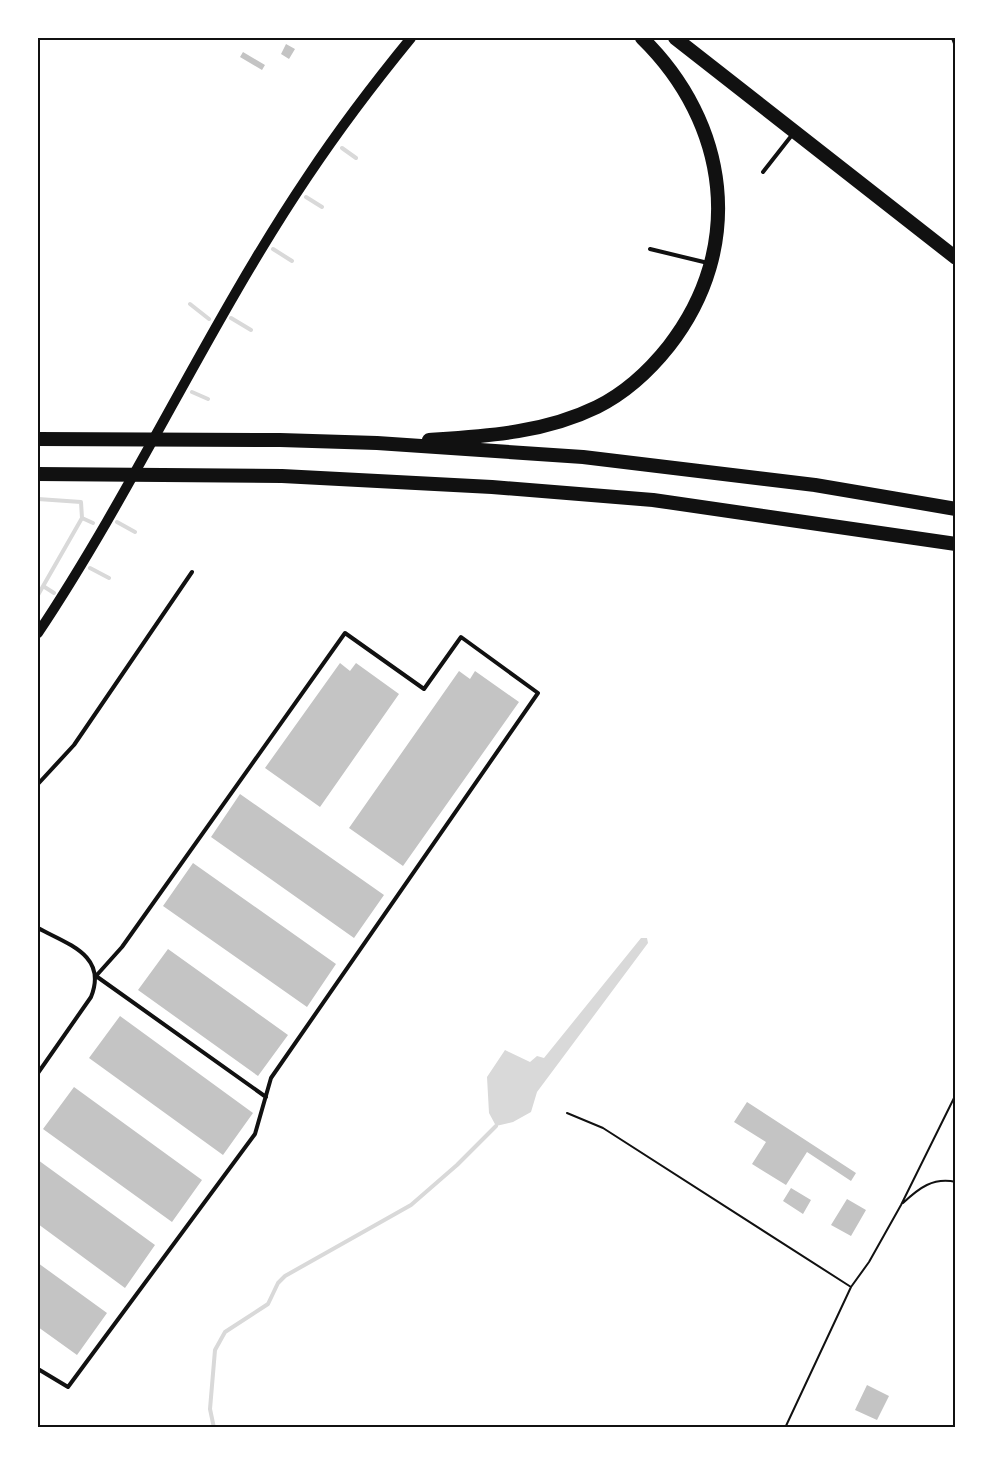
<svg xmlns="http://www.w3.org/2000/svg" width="993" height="1465" viewBox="0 0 993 1465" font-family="Jost,sans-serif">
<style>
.water{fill:#d9d9d9}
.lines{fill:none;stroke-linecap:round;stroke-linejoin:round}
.stream{stroke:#d9d9d9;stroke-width:4}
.building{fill:#c4c4c4}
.path{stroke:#111;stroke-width:2}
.service{stroke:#111;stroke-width:4}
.secondary{stroke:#111;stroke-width:10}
.motorway{stroke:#111;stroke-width:14}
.neatline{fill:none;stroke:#111;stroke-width:2}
</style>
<rect width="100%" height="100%" fill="#fff"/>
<path class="water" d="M641 938H647L648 943 537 1092 531 1112 513 1122 496 1126 489 1113 487 1077 505 1050 530 1062 537 1056 544 1058Z"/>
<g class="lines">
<path class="stream" d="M342 148 356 158
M306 197 322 207
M273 249 292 261
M190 304 209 319
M231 318 251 330
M192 392 208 399
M38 499 81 502 82 518 38 595
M82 518 93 523
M117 522 135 532
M90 568 109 578
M43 586 54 593
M214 1428 210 1409 215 1350 225 1332 268 1304 278 1283 285 1276 411 1205 457 1165 496 1126"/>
</g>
<path class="building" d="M286 44 295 49 289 59 281 54Z
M243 52 265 65 262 70 240 57Z
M340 663 350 671 356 663 399 694 320 807 265 768Z
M459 671 470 679 475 671 519 702 403 866 349 828Z
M240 794 384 895 354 938 211 837Z
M193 863 336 964 307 1007 163 906Z
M168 949 288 1035 258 1076 138 990Z
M120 1016 253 1113 223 1155 89 1058Z
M74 1087 202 1180 172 1222 43 1129Z
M747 1102 856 1173 851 1181 807 1152 786 1185 752 1164 766 1142 734 1122Z
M38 1160 155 1245 125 1288 38 1224Z
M791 1188 811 1200 803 1214 783 1201Z
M847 1199 866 1210 851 1236 831 1225Z
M38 1263 107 1313 77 1355 38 1327Z
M867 1385 889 1396 877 1420 855 1410Z"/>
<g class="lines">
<path class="path" d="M567 1113 603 1128 851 1287
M903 1203C919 1188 933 1177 956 1182
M785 1428 851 1287 869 1262 901 1205 956 1094"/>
<path class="service" d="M953 38 956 46
M763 172 792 135
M650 249 708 263
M38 784 74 745 192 572
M38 928C67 944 108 955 91 997L38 1073
M38 1369 68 1387 255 1134 271 1078 538 693 461 637 424 689 345 633 122 947 96 976 266 1097"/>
<path class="secondary" d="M38 633C136 486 209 323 308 176 340 128 375 82 411 38"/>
<path class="motorway" d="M675 38 956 258
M38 439 280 440 377 443 583 457 815 485 956 509
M429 440C487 436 544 433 597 407 625 393 650 370 669 346 746 247 729 123 642 38
M38 474 282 476 492 487 653 500 956 544"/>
</g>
<rect width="993" height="1465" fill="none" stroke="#ffffff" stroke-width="78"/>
<rect x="39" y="39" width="915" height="1387" class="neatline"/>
</svg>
